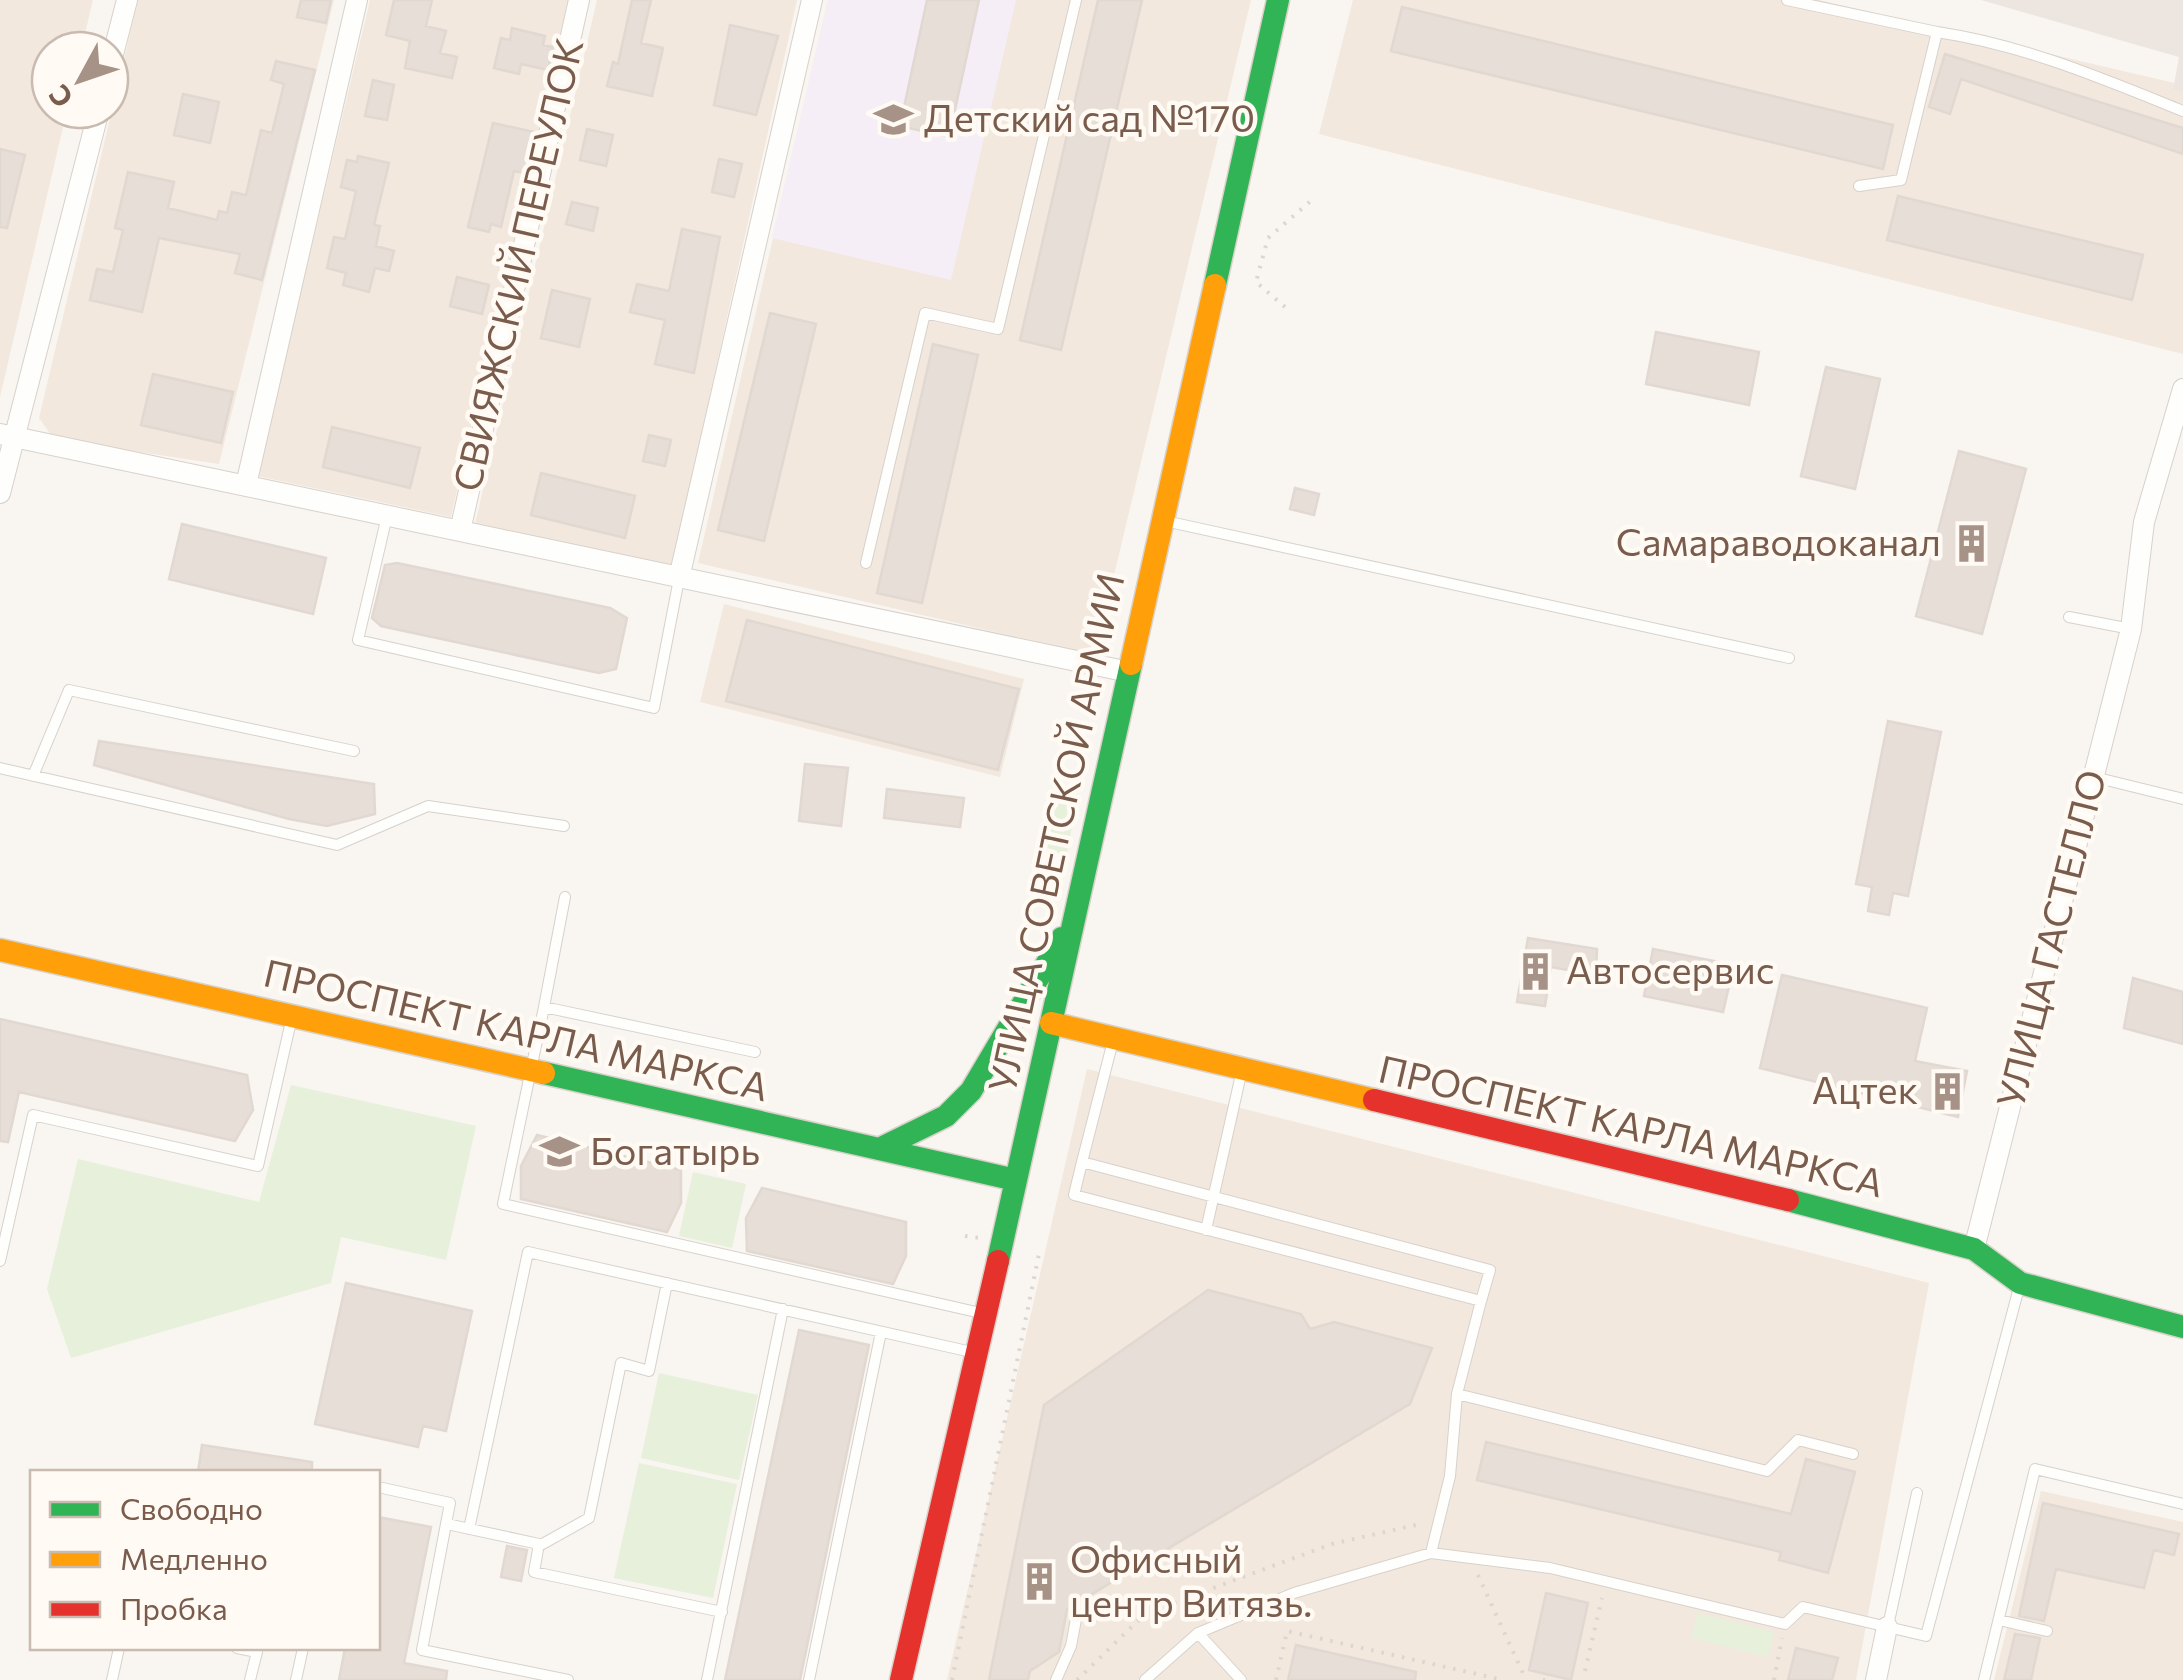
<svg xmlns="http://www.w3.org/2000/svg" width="2183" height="1680" viewBox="0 0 2183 1680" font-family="Commissioner,sans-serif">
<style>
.residential{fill:#f2e8de}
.industrial{fill:#ede5e0}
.education{fill:#f6eef6}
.green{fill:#e7f0db}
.building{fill:#e6ded7;stroke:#e2d8d2;stroke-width:2.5}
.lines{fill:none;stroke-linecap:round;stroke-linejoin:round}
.lane-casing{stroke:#d7d1cb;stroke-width:12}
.street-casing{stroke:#d7d1cb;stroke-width:22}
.fast-casing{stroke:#d9d2cb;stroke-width:25}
.slow-casing{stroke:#d9d2cb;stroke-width:25}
.jam-casing{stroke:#d9d2cb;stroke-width:25}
.path{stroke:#dcd5d0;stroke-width:4;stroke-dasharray:2.5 8;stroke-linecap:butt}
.lane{stroke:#fefefd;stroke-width:10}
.street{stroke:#fefefd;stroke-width:20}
.fast{stroke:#30b455;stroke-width:22}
.slow{stroke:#ff9f0a;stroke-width:22}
.jam{stroke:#e5322d;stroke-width:22}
.labels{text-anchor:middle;stroke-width:9;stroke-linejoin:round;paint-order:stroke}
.poi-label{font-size:38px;fill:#7a5c4d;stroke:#fffaf3;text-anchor:start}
.street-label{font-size:38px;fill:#7a5c4d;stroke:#fffaf3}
</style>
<rect width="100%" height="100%" fill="#f9f5f0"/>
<path class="residential" d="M0 0H93L81 50H50V110H67L0 397Z
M138 0H334L219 464 54 439 39 418Z
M370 0H568L451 517 257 476Z
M597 0H797L672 567 475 524Z
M828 0H1251L1095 655 698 563Z
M1353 0H1819L2183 85V354L1319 134Z
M724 604 1024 679 1000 777 700 702Z
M1087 1069 1929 1283 1856 1680H947Z
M2041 1491 2183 1522V1680H1994Z"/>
<path class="industrial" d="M1981 0H2183V92L2173 90 2179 57Z"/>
<path class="education" d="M828 0H1016L951 280 772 238Z"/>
<path class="green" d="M1078 792 1066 859 1045 846 1055 801Z
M291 1085 476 1126 446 1260 341 1237 331 1283 71 1358 47 1289 78 1159 259 1202Z
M693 1172 746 1184 732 1248 679 1236Z
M659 1373 758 1395 739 1480 641 1458Z
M639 1463 737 1484 713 1598 614 1578Z
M1698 1613 1774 1632 1768 1657 1691 1638Z"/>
<path class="building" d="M301 0H331L326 23 297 17Z
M394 0H432L426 26 446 31 440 53 457 57 452 78 405 68 410 41 386 35Z
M632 0H651L641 43 663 48 652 96 607 86 613 62 618 64Z
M927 0H979L949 137 900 126Z
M1098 0H1142L1061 350 1020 340Z
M1402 7 1893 125 1883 169 1391 51Z
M730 25 778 36 756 115 714 105Z
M512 28 545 36 543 45 553 47 548 70 521 64 519 74 494 68 501 38 510 40Z
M1945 54 2183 128V154L1961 79 1950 114 1929 107Z
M276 61 315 70 262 280 235 273 240 254 159 238 142 312 90 300 97 269 113 272 123 230 115 228 128 172 174 182 168 208 217 220 219 211 227 213 232 192 246 195 261 130 272 133 284 84 271 80Z
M373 80 394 85 387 120 365 116Z
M183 94 219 102 210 143 174 135Z
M493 123 534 132 525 173 514 171 501 227 491 224 489 232 468 227Z
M587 129 613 135 606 166 580 160Z
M0 149 25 155 7 228 0 227Z
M358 156 389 163 374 225 380 226 376 246 394 251 389 271 375 268 369 292 343 285 346 273 327 268 334 237 345 239 356 191 341 187 347 160 357 162Z
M719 159 742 164 734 197 712 192Z
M1898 196 2143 255 2132 300 1887 240Z
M572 202 598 208 593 231 566 224Z
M682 229 720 237 694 373 655 364 665 320 630 312 637 284 669 291Z
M457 277 489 285 482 314 450 306Z
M552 290 590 299 579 347 541 338Z
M770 313 816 324 764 541 718 530Z
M1656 332 1759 352 1749 405 1646 384Z
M933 344 978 355 922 603 877 593Z
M1826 367 1880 379 1855 489 1801 476Z
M153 374 233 392 221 443 141 425Z
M332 427 420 448 410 488 323 467Z
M649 435 671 440 665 466 643 461Z
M1959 451 2026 469 1982 634 1916 616Z
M541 473 635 496 625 538 531 515Z
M1295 488 1319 494 1314 515 1290 509Z
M182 524 326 558 313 614 169 579Z
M397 563 610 608 627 618 616 669 599 673 381 626 372 618 385 565Z
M747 620 1019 689 998 770 726 701Z
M1888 721 1941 732 1908 896 1893 893 1889 915 1868 911 1872 887 1856 884Z
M99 741 374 784 375 814 327 826 289 819 94 765Z
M805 764 848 768 841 826 799 821Z
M887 789 964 798 960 827 884 818Z
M1528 938 1597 949 1596 975 1551 967 1545 1006 1517 1002Z
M1653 949 1734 965 1723 1012 1644 996Z
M1782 975 1927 1008 1915 1061 1967 1071 1958 1117 1760 1068Z
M2133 978 2183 992V1044L2124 1028Z
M0 1019 247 1075 253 1110 235 1141 19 1092 8 1142 0 1141Z
M537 1135 681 1170V1203L667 1232 521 1199V1166Z
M762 1188 906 1222V1256L893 1284 747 1251 746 1218Z
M346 1283 472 1311 446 1431 423 1426 418 1447 315 1424Z
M1208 1290 1301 1314 1310 1329 1334 1322 1432 1348 1410 1404 1067 1609 1059 1652 1030 1671 1028 1680H989L1044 1405Z
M799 1330 869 1345 800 1680H725Z
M1486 1442 1791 1514 1806 1459 1855 1472 1828 1573 1779 1560 1781 1552 1477 1480Z
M202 1445 312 1462V1472H198Z
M2043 1503 2179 1534 2174 1555 2154 1550 2144 1588 2056 1569 2044 1621 2019 1616Z
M378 1517 431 1527 404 1663 447 1671 446 1680H339L345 1648H378Z
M507 1546 527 1550 521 1581 501 1577Z
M1546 1593 1588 1603 1571 1680 1529 1670Z
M2015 1634 2040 1638 2031 1680H2004Z
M1296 1645 1416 1672 1415 1680H1288Z
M1796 1648 1838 1658 1832 1680H1788Z"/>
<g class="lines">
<defs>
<path id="lane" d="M1787 0 1937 32 1901 180 1859 186
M1937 32C2024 45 2101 78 2183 111
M387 516 358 640 654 708 679 579
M1165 521 1789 658
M866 563 925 313 998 329 1076 0
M2069 617 2131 629
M0 768 337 845 428 806 564 826
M33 776 69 690 354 751
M2094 777 2183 799
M544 1007 565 897
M755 1052 544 1007 503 1204 985 1314
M1082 1162 1113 1041
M1206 1230 1242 1070
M0 1261 33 1115 258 1166 292 1017
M1457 1394 1767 1471 1798 1440 1853 1454
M378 1487 450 1503 422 1650 568 1680
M447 1524 539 1544 534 1572 722 1612
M469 1529 528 1252 976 1353
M539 1546 589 1518 621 1363 649 1371 667 1283
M1431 1553 1450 1476 1457 1394 1481 1301 1074 1195 1082 1162 1490 1270 1481 1301
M1999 1620 2047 1631
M1888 1626 1917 1493
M1198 1633 1241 1680
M237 1648 257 1652 250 1680
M112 1680 119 1648
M296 1680 303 1648
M707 1680 783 1309
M809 1680 881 1332
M1056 1680 1071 1646 1077 1614
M1145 1680 1198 1633 1294 1593 1431 1553 1550 1568 1785 1624 1803 1607 1926 1636 2020 1284
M1984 1680 2035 1469 2183 1504"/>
<path id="street" d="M110 66 127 0
M0 434 1129 672
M246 485 357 0
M0 493 99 110
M460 531 579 0
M679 578 812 0
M1974 1249 2131 629 2144 522 2183 389
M1876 1680 1887 1627"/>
<path id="fast" d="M1215 285 1278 0
M544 1073 1016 1180
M879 1149 946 1116 971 1091 1062 938
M1788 1200 1974 1249 2020 1283 2183 1327
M998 1261 1131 664"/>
<path id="slow" d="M1131 664 1215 285
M0 950 544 1073
M1051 1023 1374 1100"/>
<path id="jam" d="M1374 1100 1788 1200
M901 1680 998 1261"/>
</defs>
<use href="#lane" class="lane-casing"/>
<use href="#street" class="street-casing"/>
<use href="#fast" class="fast-casing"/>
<use href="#slow" class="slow-casing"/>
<use href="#jam" class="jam-casing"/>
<path class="path" d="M1285 307 1256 282 1268 238 1313 199
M965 1236 980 1238
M1478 1575 1526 1680
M1585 1671 1602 1598
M952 1680 1040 1249
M1077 1680 1146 1613 1332 1544 1420 1524
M1276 1680 1287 1631 1503 1680
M1543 1680H1545
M1774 1680 1782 1638"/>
<use href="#lane" class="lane"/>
<use href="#street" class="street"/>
<use href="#fast" class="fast"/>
<use href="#slow" class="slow"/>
<use href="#jam" class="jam"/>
</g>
<defs>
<symbol id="school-bare" viewBox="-9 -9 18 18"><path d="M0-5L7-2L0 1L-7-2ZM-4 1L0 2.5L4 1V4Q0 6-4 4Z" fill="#a69286" stroke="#fffaf3" stroke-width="2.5" paint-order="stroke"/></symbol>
<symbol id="building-bare" viewBox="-9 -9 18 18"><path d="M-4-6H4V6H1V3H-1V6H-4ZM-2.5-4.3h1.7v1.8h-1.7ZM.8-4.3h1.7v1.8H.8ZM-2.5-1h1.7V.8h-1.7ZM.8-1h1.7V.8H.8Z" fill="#a69286" stroke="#fffaf3" stroke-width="2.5" paint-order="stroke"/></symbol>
</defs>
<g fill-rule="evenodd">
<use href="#school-bare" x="866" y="92" width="55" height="55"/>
<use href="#building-bare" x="1944" y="516" width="55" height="55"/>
<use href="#building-bare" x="1508" y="944" width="55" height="55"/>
<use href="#building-bare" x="1920" y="1064" width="55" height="55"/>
<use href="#school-bare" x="532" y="1124" width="55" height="55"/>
<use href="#building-bare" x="1012" y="1554" width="55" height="55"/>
</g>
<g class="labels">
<g class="poi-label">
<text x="924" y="132">Детский сад №170</text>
<text x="1941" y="556" text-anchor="end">Самараводоканал</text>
<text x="1566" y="984">Автосервис</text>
<text x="1918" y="1104" text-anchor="end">Ацтек</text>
<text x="590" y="1165">Богатырь</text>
<text x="1070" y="1573">Офисный<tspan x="1070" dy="44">центр Витязь.</tspan></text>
</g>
<g class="street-label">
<text transform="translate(519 265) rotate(-77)" y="13">СВИЯЖСКИЙ ПЕРЕУЛОК</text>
<text transform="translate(1057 833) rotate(-78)" y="13">УЛИЦА СОВЕТСКОЙ АРМИИ</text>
<text transform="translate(2052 939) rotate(-76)" y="13">УЛИЦА ГАСТЕЛЛО</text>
<text transform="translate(516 1031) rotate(13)" y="13">ПРОСПЕКТ КАРЛА МАРКСА</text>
<text transform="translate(1631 1127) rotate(13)" y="13">ПРОСПЕКТ КАРЛА МАРКСА</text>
</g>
</g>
<rect x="30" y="1470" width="350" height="180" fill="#fffaf3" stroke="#cabbb1" stroke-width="2.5"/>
<rect x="50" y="1502" width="50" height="15" fill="#30b455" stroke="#cabbb1" stroke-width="2.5"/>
<text x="120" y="1520" font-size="30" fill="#7a5c4d">Свободно</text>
<rect x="50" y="1552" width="50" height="15" fill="#ff9f0a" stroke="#cabbb1" stroke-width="2.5"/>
<text x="120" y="1570" font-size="30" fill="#7a5c4d">Медленно</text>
<rect x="50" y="1602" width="50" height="15" fill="#e5322d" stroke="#cabbb1" stroke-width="2.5"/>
<text x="120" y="1620" font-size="30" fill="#7a5c4d">Пробка</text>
<g transform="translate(80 80) rotate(230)"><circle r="48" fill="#fffaf3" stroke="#cabbb1" stroke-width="2.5"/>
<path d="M0-8L18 38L0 25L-18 38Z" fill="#a69286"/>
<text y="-15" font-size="28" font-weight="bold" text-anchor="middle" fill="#7a5c4d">С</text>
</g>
</svg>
